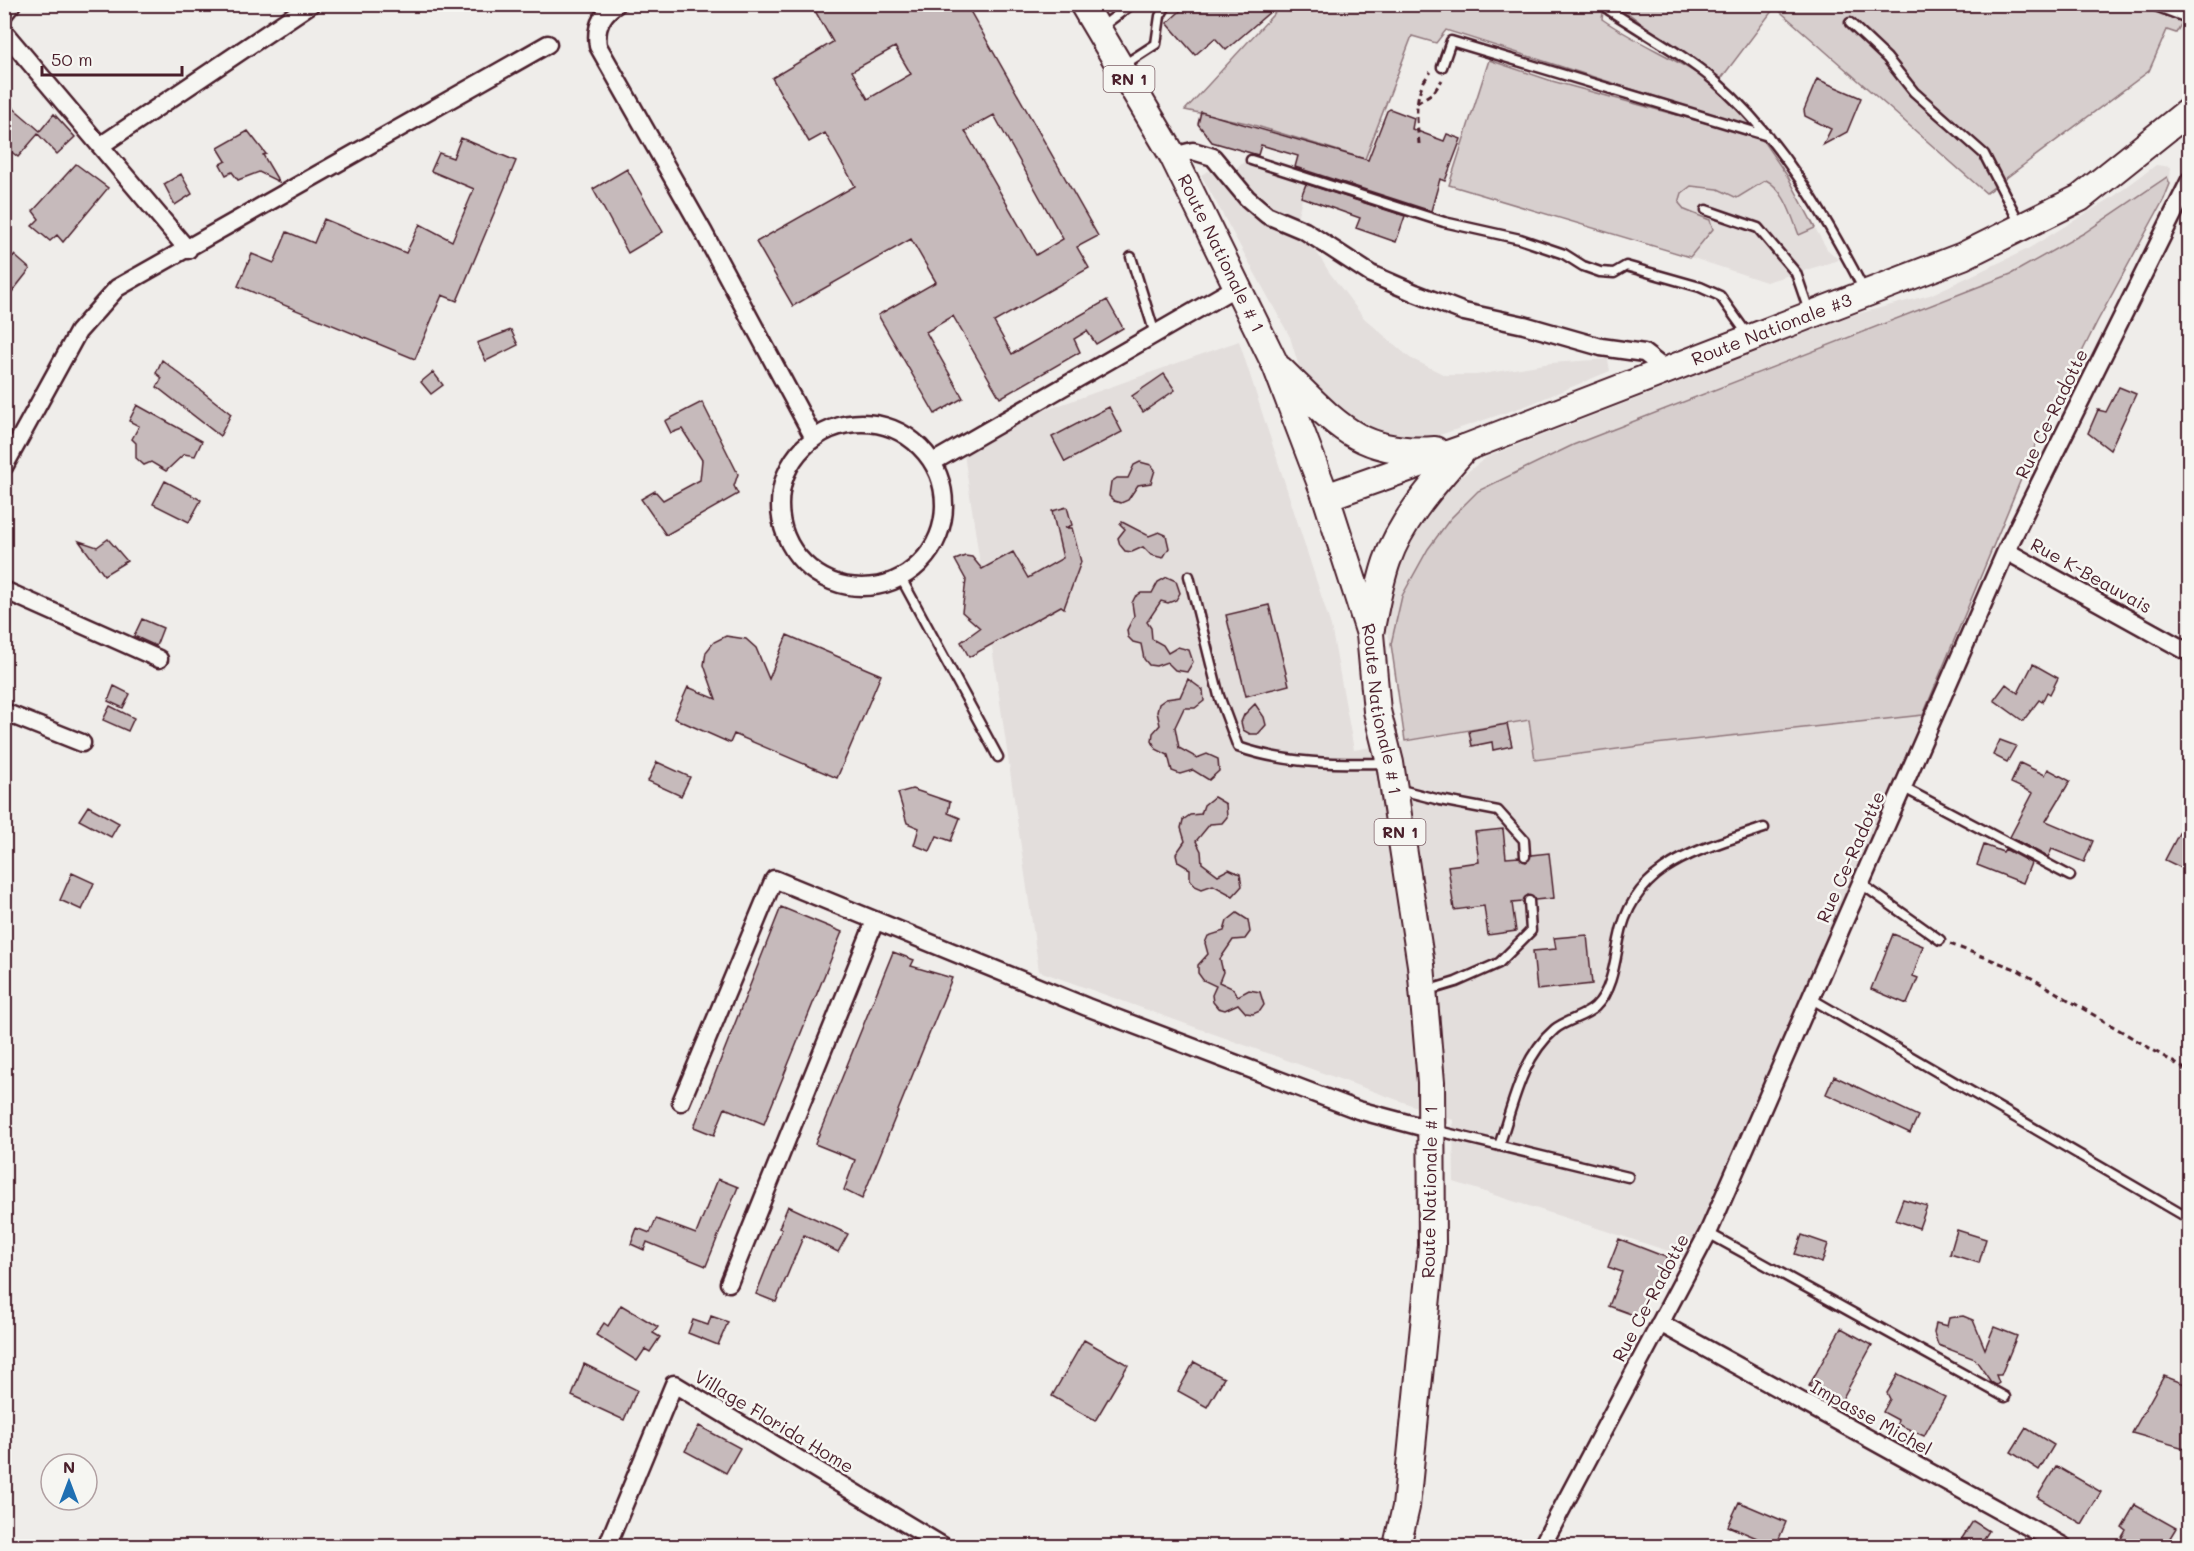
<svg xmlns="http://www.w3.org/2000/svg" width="2194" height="1551" viewBox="0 0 2194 1551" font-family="Mali,sans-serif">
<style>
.built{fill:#e3dedc}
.green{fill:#d7cfce;stroke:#90777c;stroke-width:1.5}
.building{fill:#c6babb;stroke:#4a1f2b;stroke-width:1.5;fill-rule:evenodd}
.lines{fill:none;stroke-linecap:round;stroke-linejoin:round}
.service-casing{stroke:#4a1f2b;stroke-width:13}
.minor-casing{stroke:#4a1f2b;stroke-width:21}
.primary-casing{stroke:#4a1f2b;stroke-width:30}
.path{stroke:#4a1f2b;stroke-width:3;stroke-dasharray:6 4.5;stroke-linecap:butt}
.service{stroke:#f6f6f2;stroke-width:8}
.minor{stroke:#f6f6f2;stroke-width:16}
.primary{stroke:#f6f6f2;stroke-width:26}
.labels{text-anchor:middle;stroke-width:5;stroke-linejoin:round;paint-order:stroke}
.shield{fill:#f6f6f2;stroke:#7e6067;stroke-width:1.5}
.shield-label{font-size:16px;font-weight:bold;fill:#4a1f2b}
.street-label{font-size:18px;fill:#4a1f2b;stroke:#f6f6f2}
</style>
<rect width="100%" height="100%" fill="#efedea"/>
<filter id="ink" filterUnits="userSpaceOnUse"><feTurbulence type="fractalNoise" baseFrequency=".0167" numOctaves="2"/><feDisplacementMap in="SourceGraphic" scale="12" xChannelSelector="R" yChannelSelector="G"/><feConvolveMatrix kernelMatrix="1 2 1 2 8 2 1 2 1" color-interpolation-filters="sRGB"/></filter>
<g filter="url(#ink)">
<path class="built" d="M1244 162 1306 184 1293 233 1313 246 1329 272 1364 318 1410 358 1445 375H1476L1551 363 1608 359 1610 371 1528 405 1428 439 1381 440 1313 395 1299 367 1290 337 1201 175 1208 171 1224 178Z
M2156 165 2171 167 2170 180 2163 178 2125 208 2011 274 1573 445 1534 465 1428 549 1402 596 1391 644 1386 629 1385 604 1394 573 1427 509 1441 492 1487 457 1849 316 1930 295 2026 250 2113 197Z
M1766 180 1774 184 1781 195 1799 234 1815 228 1827 249 1839 260 1766 282 1690 257 1699 245 1708 239 1710 220 1685 210 1679 203 1682 193 1691 186H1705L1718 189 1730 196Z
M1239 341 1331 626 1354 750 1529 720 1535 760 1655 744 1923 715 1687 1257 1454 1182 1453 1120 1039 971 962 440Z"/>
<path class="green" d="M1282 5H2189V10L2176 33 2167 30 2149 71 1986 193 1775 7 1720 80 1622 9 1612 5 1604 6 1602 19C1636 43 1676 58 1710 82 1729 95 1745 113 1760 130L1446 30 1436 43 1412 36 1365 159 1247 123 1185 110Z
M1489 60 1552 81 1761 138 1788 177 1815 228 1799 235C1792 217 1784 189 1766 180L1737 198 1718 189 1691 186 1682 193 1679 203 1685 210 1710 220 1713 229 1690 257 1449 185Z
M2167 177 2170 184 2164 199 2097 322 2034 448 1923 715 1655 744 1535 760 1529 720 1405 741 1391 644 1402 596 1428 549 1450 519 1478 491 1573 445 2011 274 2084 233Z"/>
<path class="building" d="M811 4H966L1098 236 1077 247 1089 268 994 322 1012 354 1107 300 1123 328 1096 344 1087 331 1074 339 1080 352 1000 398 953 316 926 332 963 398 935 414 878 315 936 282 911 239 793 306 756 242 855 186 825 133 809 142 772 78 833 42ZM895 47 911 74 868 99 852 71ZM994 115 1063 239 1036 255 965 131Z
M1188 4H1279L1226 50 1215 38 1195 55 1167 23Z
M1817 79 1861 98 1847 132 1823 145 1831 129 1805 116 1804 110Z
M4 100 40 131 54 114 75 137 57 154 38 134 18 157 4 146Z
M1390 109 1414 118 1412 129 1444 141 1447 134 1461 139 1445 181 1440 179 1431 211 1295 167 1298 156 1261 145 1258 155 1212 142 1198 124 1201 112 1368 160 1387 111Z
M248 131 266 154 263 155 279 182 259 172 238 180 232 172 226 175 220 164 226 161 218 148Z
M461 138 516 161 457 301 442 295 415 359 238 286 252 254 274 263 287 232 314 243 324 219 406 253 420 224 452 241 474 189 431 171 439 153 453 158Z
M76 164 108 188 63 242 57 235 50 241 32 226 39 219 33 211Z
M627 169 663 232 628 253 593 189Z
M181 174 192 194 175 205 164 184Z
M1306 184 1405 216 1396 242 1356 228 1360 218 1301 197Z
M14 255 30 269 4 302V266Z
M511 330 518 345 486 361 477 343Z
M162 360 231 414 220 436 157 387 162 378 156 373Z
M433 372 443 385 431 394 421 382Z
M1164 374 1175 390 1143 412 1132 396Z
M2119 387 2136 394 2110 450 2088 433 2098 410 2106 412Z
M702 402 738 474 734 486 738 494 666 535 641 499 655 491 663 500 700 480 702 460 682 429 671 433 665 421Z
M137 405 202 441 195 456 184 454 166 471 151 462 144 465 136 458V443L132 439 139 426 129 421Z
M1109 407 1122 432 1065 462 1052 437Z
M1140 462 1151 465 1155 470 1151 483 1138 485 1128 500 1121 503 1114 501 1109 496 1111 482 1117 478H1128L1134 465Z
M165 481 201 500 189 522 153 504Z
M1067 507 1072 525 1065 528H1072L1081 562 1064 608 1061 606 969 657 961 642 980 628 962 612 966 580 955 560 965 556 972 557 982 569 1013 552 1028 578 1063 558 1052 511Z
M1122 522 1149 536 1159 532 1166 535 1169 548 1163 558 1151 555 1143 547 1132 552 1125 551 1120 545 1118 538 1125 529 1120 524Z
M108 539 127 561 104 575 79 541 97 547Z
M1167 577 1176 581 1180 593 1176 600 1168 603 1161 601 1147 622 1151 628 1152 639 1163 645 1168 653 1178 647 1189 650 1193 662 1187 672 1175 670 1167 662 1156 666 1149 665 1144 659 1141 644 1133 642 1128 637 1127 630 1134 616 1132 603 1135 597 1141 593H1152L1158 582Z
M1269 605 1289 685 1246 696 1226 615Z
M142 619 163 628 156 646 134 636Z
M787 635 881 675 837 778 734 734 730 743 674 718 688 687 716 699 704 665 706 652 714 642 726 636 746 639 756 648 769 679Z
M2033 664 2058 678 2050 694 2047 692 2042 702 2039 700 2023 721 1994 700 2006 684 2018 693Z
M1188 679 1203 690 1204 701 1195 708H1184L1175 727 1179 748 1197 758 1207 754 1218 759 1219 771 1209 780 1193 770 1180 774 1172 771 1168 755 1156 749 1152 741 1153 733 1160 725 1157 712 1159 704 1166 699 1180 697Z
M114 686 130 694 123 708 108 701Z
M1255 704 1264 717 1266 725 1258 734H1250L1243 730 1241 722 1244 715Z
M110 706 134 718 128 731 103 720Z
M1507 724 1512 746 1493 750 1492 742 1472 746 1469 731Z
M2000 740 2016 746 2007 762 1993 755Z
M657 762 690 777 681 796 648 781Z
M2020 763 2045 775 2048 769 2070 781 2046 821 2093 841 2084 862 2052 849 2048 857 2010 837 2033 793 2011 783Z
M912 789 950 802 948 813 960 818 951 841 937 836 930 851 914 845 919 828 907 823 898 793Z
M1214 797 1226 804 1227 817 1222 823 1210 824 1196 841 1201 851 1202 863 1218 875 1229 869 1240 874 1242 886 1233 896 1213 885 1202 889 1195 886 1190 879V869L1178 862 1176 854 1185 841 1181 828 1183 820 1190 815 1201 814 1204 805Z
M88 806 119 823 111 837 79 820Z
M2190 812V872L2165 860Z
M1503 829 1506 858 1519 857 1526 862 1531 855 1549 853 1554 898 1535 900 1528 895 1523 902 1512 903 1516 931 1488 935 1484 906 1454 910 1448 866 1479 862 1475 832Z
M1984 845 2003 852 2005 849 2031 863 2023 883 1977 865Z
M72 873 94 883 82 910 60 900Z
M781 907 842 932 764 1124 725 1108 714 1135 694 1127Z
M1237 913 1248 920 1250 932 1245 939 1233 940 1220 959 1223 972 1219 982 1232 988 1238 996 1249 990 1260 992 1264 1005 1260 1011 1253 1014 1246 1013 1238 1004 1225 1010 1218 1008 1213 1002 1212 995 1216 986 1203 980 1198 973V965L1208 954 1205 943 1208 936 1224 931 1227 921Z
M1893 934 1923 946 1913 976 1918 978 1907 1004 1871 989Z
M1587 935 1592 984 1537 990 1533 951 1556 949 1554 938Z
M893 952 914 960 911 966 952 978 862 1199 844 1190 855 1160 815 1144Z
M1834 1076 1918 1116 1910 1133 1826 1094Z
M718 1179 738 1187 706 1266 647 1242 644 1250 631 1244 637 1228 650 1233 656 1219 696 1234Z
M1903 1199 1927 1206 1919 1228 1895 1220Z
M788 1206 848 1234 838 1252 804 1235 776 1302 756 1294 782 1229 779 1228Z
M1957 1230 1986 1239 1979 1263 1950 1254Z
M1802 1235 1828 1244 1822 1263 1795 1254Z
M1619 1239 1668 1258 1657 1286 1651 1284 1639 1317 1609 1306 1622 1272 1608 1267Z
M621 1305 658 1327 653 1333 660 1337 650 1352 645 1349 637 1361 596 1335 604 1323 608 1326Z
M711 1316 728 1322 718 1345 688 1333 693 1320 708 1325Z
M1963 1316 1973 1320 1985 1349 1994 1327 2017 1336 2001 1375H1996L1999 1383 1996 1385 1991 1382 1975 1359 1938 1345 1934 1333 1936 1323 1947 1326 1949 1318Z
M1841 1328 1872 1345 1840 1403 1809 1386Z
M1084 1340 1128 1365 1095 1421 1052 1396Z
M1194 1362 1224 1378 1207 1407 1178 1391Z
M584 1364 637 1390 624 1420 572 1396Z
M1898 1374 1945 1397 1924 1436 1897 1424 1898 1420 1883 1412 1890 1399 1887 1393Z
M2164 1376 2190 1386V1439L2184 1448 2132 1433Z
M699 1426 740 1448 726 1473 685 1451Z
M2026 1428 2054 1445 2039 1470 2011 1452Z
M2056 1466 2101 1492 2082 1524 2037 1497Z
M1739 1502 1786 1522 1776 1546 1728 1526Z
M2135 1505 2176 1528 2165 1546H2117L2126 1530 2122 1527Z
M1973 1521 1989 1531 1979 1546H1957Z"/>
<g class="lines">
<defs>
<path id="service" d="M2150 4 2190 19
M1609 10C1642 32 1686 56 1716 82 1780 138 1825 215 1864 290
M1850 23 1887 58 1914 92 1984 154 2020 224
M1100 28 1132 4
M1122 66 1156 44 1160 16 1167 4
M1442 67 1451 41 1768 136
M1251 160 1444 222 1520 239 1564 254 1583 266 1600 272 1614 273 1626 266 1700 287 1720 296 1748 335
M1706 210 1758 228 1796 273 1809 311
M1131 257 1155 334
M1189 576 1219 696 1238 747C1286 764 1337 764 1387 763
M901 578 998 757
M1904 788 2070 876
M1397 789 1440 800 1498 811 1524 840 1525 856
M1860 883 1940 940
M1426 991 1456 982 1499 963 1531 931 1529 901
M1810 998 2190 1219
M1434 1130 1628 1177
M1499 1146C1513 1105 1521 1058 1555 1029 1566 1020 1584 1017 1595 1007 1612 991 1615 961 1619 940 1633 863 1700 850 1764 828
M1708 1233 2005 1397"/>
<path id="minor" d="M617 4C601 14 595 28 598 46L704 233 814 438
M4 14 12 4
M4 32 188 250
M100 146 311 4
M1173 156 1193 151 1213 157 1247 198 1267 215 1305 231 1371 274 1415 293 1464 312 1524 325 1601 347 1644 353 1666 370
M780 505a82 82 0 1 1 164 0a82 82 0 1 1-164 0Z
M933 462 1238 286
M4 467 78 332 117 288 548 44
M2006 551 2190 653
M4 590 159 659
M4 712 82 743
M681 1102 774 879 1087 1007 1358 1110 1433 1130
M729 1283 875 921
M1660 1323 2063 1546
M607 1546 674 1384 943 1546
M1542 1546 1708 1233 2006 551 2190 180"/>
<g id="primary">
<path id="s1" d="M1083 4 1173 156 1276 366 1326 497 1370 634 1377 711 1390 763 1421 965 1431 1082 1432 1246 1406 1507 1397 1546"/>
<path d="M1281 370C1333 420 1357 456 1435 450"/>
<path id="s2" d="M1326 497 1465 448 1963 256 2080 198 2190 110"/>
<path d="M1370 633C1375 610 1379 584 1387 561 1402 518 1436 482 1465 448"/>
</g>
</defs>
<use href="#service" class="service-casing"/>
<use href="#minor" class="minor-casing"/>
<use href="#primary" class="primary-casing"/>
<path class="path" d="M1417 103 1434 92 1442 80
M1419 144C1417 118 1412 92 1431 72
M1950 944 2018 970 2190 1072"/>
<use href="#service" class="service"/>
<use href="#minor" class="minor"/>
<use href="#primary" class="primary"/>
</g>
</g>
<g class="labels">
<g class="shield">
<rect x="1103.5" y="66" width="51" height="26" rx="4.5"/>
<rect x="1374.5" y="819" width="51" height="26" rx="4.5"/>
</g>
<g class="shield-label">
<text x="1129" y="85">RN 1</text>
<text x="1400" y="838">RN 1</text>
</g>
<g class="street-label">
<text dy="6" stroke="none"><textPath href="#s1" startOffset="285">Route Nationale # 1</textPath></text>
<text dy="6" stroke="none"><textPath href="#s2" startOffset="476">Route Nationale #3</textPath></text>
<text transform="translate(2052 414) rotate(-64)" y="6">Rue Ce-Radotte</text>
<text transform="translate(2091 576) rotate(29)" y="6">Rue K-Beauvais</text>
<text dy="6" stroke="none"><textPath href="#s1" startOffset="771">Route Nationale # 1</textPath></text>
<text transform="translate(1851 857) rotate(-66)" y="6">Rue Ce-Radotte</text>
<text transform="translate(1430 1192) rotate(-89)" y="6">Route Nationale # 1</text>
<text transform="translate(1651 1298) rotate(-62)" y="6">Rue Ce-Radotte</text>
<text transform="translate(1871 1418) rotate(29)" y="6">Impasse Michel</text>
<text transform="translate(774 1422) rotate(31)" y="6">Village Florida Home</text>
</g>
</g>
<rect width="2194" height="1551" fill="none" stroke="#f6f6f2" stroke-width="24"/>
<rect x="12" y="12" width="2170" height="1527" fill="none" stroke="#4a1f2b" stroke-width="2" filter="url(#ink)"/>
<g transform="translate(69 1482)"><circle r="28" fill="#f6f6f2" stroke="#b1a0a2" stroke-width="1.5"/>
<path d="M0-4.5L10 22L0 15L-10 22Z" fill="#1f6fb2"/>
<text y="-9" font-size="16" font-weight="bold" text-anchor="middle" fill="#4a1f2b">N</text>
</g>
<path d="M42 66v9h140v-9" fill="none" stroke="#4a1f2b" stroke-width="3"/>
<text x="51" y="66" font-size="18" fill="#4a1f2b" stroke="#f6f6f2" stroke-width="4.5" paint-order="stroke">50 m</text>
</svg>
